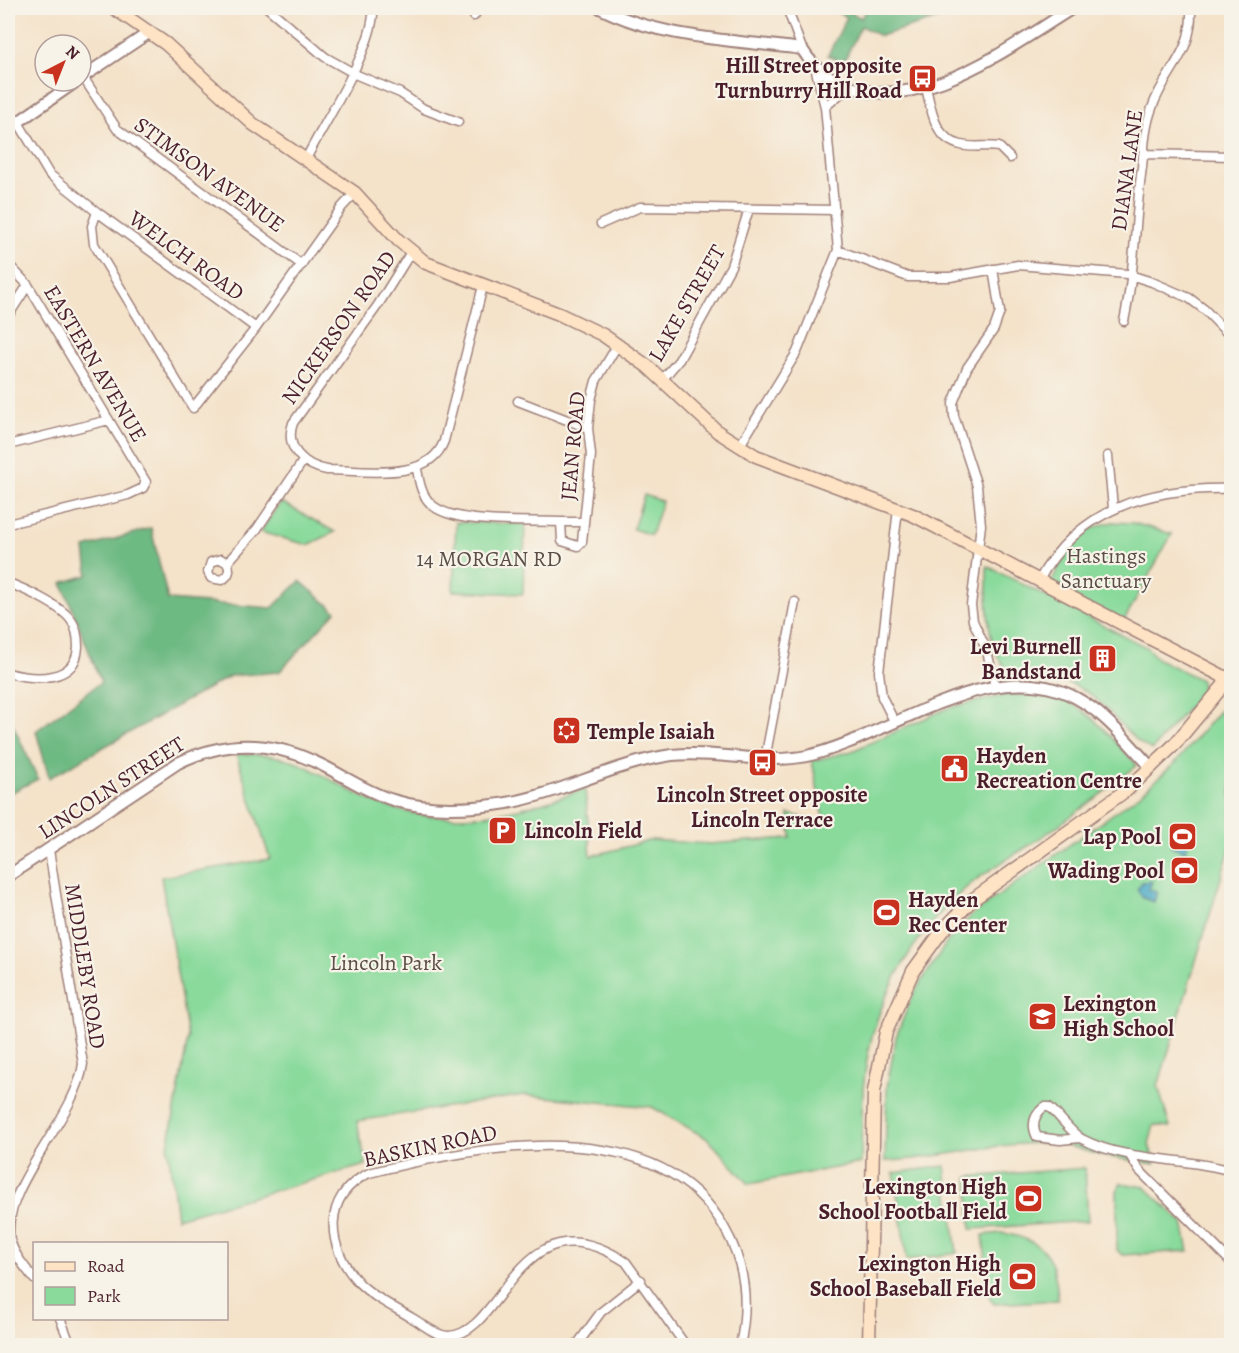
<svg xmlns="http://www.w3.org/2000/svg" width="1239" height="1353" viewBox="0 0 1239 1353" font-family="Alegreya,serif">
<style>
.green{fill:#89da9b;stroke:#6a7c63;stroke-width:1.5}
.forest{fill:#6eba83;stroke:#5c6c57;stroke-width:1.5}
.water{fill:#45a7c4;stroke:#486378;stroke-width:1.5}
.lines{fill:none;stroke-linecap:round;stroke-linejoin:round}
.stream{stroke:#45a7c4;stroke-width:2}
.minor-casing{stroke:#9f807a;stroke-width:11}
.tertiary-casing{stroke:#9f807a;stroke-width:14}
.secondary-casing{stroke:#9f807a;stroke-width:15}
.minor{stroke:#fff;stroke-width:8}
.tertiary{stroke:#fff;stroke-width:10}
.secondary{stroke:#fee4c5;stroke-width:12}
.labels{text-anchor:middle;stroke-width:4.5;stroke-linejoin:round;paint-order:stroke}
.poi-label{font-size:22px;font-weight:bold;fill:#4a1f2b;stroke:#f7f3e8;text-anchor:end}
.street-label{font-size:22px;fill:#4a1f2b;stroke:#f7f3e8}
.park-label{font-size:22px;fill:#5a4e47;stroke:#f7f3e8}
</style>
<rect width="100%" height="100%" fill="#f7f3e8"/>
<filter id="ink" filterUnits="userSpaceOnUse"><feTurbulence type="fractalNoise" baseFrequency=".0167" numOctaves="2"/><feDisplacementMap in="SourceGraphic" scale="12" xChannelSelector="R" yChannelSelector="G"/><feConvolveMatrix kernelMatrix="1 2 1 2 8 2 1 2 1" color-interpolation-filters="sRGB"/></filter>
<filter id="wash" filterUnits="userSpaceOnUse"><feTurbulence type="fractalNoise" baseFrequency=".008" numOctaves="4" result="noise"/><feDisplacementMap in="SourceGraphic" scale="24" xChannelSelector="R" yChannelSelector="G"/><feGaussianBlur stdDeviation="1.35" result="paint"/><feColorMatrix in="noise" values="0 0 0 0 0 0 0 0 0 0 0 0 0 0 0 0 0 1.4 0 .05"/><feComposite in="paint" operator="in"/></filter>
<g filter="url(#wash)">
<rect width="100%" height="100%" fill="#f4e2c9"/>
<path class="green" d="M644 495 662 501 651 535 633 529Z
M281 502 335 532 308 545 260 532Z
M456 522 525 524 523 594 453 591Z
M1113 522 1133 523 1172 534 1122 624 1049 587C1066 553 1072 530 1113 522Z
M987 566 1146 647 1158 659 1201 680 1202 691 1152 750C1125 737 1110 705 1083 690 1063 678 1043 679 1021 676 983 670 987 594 987 566Z
M1006 695C1021 695 1038 693 1053 696 1088 705 1112 739 1136 764L1135 767C1103 794 1068 819 1033 843 1013 856 991 868 972 883 920 925 881 988 868 1054 861 1090 862 1127 861 1163L749 1184 708 1139 652 1107 524 1095 357 1121 366 1165 177 1218 168 1147 188 1038 161 877 270 859 236 754C251 754 267 754 282 758 314 766 341 788 372 801 445 831 514 814 585 789L591 856 652 840 709 844 791 838 789 814 824 823 812 761 852 751 948 708Z
M1231 707V845L1158 1086 1170 1127 1154 1125 1149 1144 1155 1164C1138 1161 1121 1159 1104 1156 1084 1152 1068 1143 1046 1143 991 1143 939 1159 885 1161L887 1087 896 1037 912 996 947 942 973 914 1142 793 1176 762 1222 708Z
M945 1166 957 1253 907 1260 894 1173Z
M1085 1168 1088 1221 971 1229 968 1177Z
M1121 1183 1145 1187 1183 1223 1189 1251 1122 1255 1117 1250V1191Z
M1001 1233C1045 1239 1056 1258 1058 1300L994 1304 990 1299 983 1235Z"/>
<path class="forest" d="M828 8H848L846 10 861 18 868 8H975L880 36 861 26 843 63 828 55 847 17Z
M151 528 168 600 272 608 300 581 336 611 279 672 230 676 49 778 36 731 101 682 62 583 88 575 85 548Z
M8 714 38 779 8 794Z"/>
<path class="water" d="M1179 821 1194 826 1185 851 1171 846Z
M1182 858 1195 862 1189 881 1176 877Z
M1152 881 1149 890 1157 892 1154 902 1143 898 1137 890 1142 882Z"/>
<g class="lines">
<path class="stream" d="M8 1111 9 1116"/>
</g>
</g>
<g filter="url(#ink)">
<g class="lines">
<defs>
<path id="minor" d="M268 8 325 57 357 75 400 93 424 109 458 122
M787 8 802 49
M474 16 479 8
M83 77 117 129 302 265
M926 87C931 109 934 139 961 145 973 148 986 145 999 147L1010 158
M825 107 840 94 854 88
M18 122 49 174 97 212 92 226 94 244 193 408 256 328 342 207 355 193
M1144 154 1232 156
M306 159C324 122 376 45 373 8
M97 212 256 328
M601 224 640 207 835 210
M838 250 908 277H950L1018 265 1127 274 1152 282 1189 298 1205 310 1232 338
M411 252 378 305 293 423C284 448 304 466 327 470 363 470 429 483 444 441L483 286
M8 264 28 285 146 482 143 488 128 495 8 524
M993 269 1000 312 994 329 967 368 953 403 954 416 977 486 981 525 971 605 973 621 987 651 995 686
M8 316 28 285
M1124 321C1135 271 1135 218 1142 167 1144 147 1145 126 1152 108 1166 68 1193 55 1191 8
M662 380 679 360 731 266 749 209
M518 401 588 428
M8 445 109 420
M739 447 797 352 838 250 825 107 815 67
M1108 456 1113 508
M417 469C419 481 421 494 430 503 451 526 529 520 561 522
M584 522H561L562 541 578 546 582 542 591 455 588 428 591 400 596 381 618 344
M227 563C231 570 229 576 222 580L211 578 208 572 211 562 221 559 227 563 257 529 303 461
M1038 582C1078 507 1152 487 1232 489
M8 583C25 589 61 606 71 620 77 628 78 638 78 647 76 683 34 680 8 673
M895 723 882 697 879 672 898 509
M765 759 795 602
M1080 1138 1060 1140 1037 1137C1031 1125 1034 1115 1044 1107H1049C1060 1116 1072 1134 1082 1139 1127 1163 1183 1156 1232 1171
M1129 1154 1139 1170 1232 1263
M1229 1170 1232 1152
M34 1279C25 1267 14 1255 10 1240 0 1187 76 1119 83 1064L49 850
M60 1318 71 1346
M576 1346 601 1312 641 1280
M686 1346 626 1262C518 1191 505 1335 448 1336 436 1336 423 1324 412 1318 394 1307 374 1298 359 1283 326 1248 321 1196 369 1173 475 1146 658 1110 724 1227 746 1265 749 1303 740 1346"/>
<path id="tertiary" d="M600 8C661 39 736 40 802 49 810 63 821 72 835 80 913 123 1009 47 1073 8
M81 78 150 32
M8 129 77 81
M8 876 178 763C222 741 268 740 313 761 341 773 363 791 393 800 428 811 471 809 507 803 563 793 614 763 672 755 717 750 762 765 807 756 891 737 997 647 1083 702 1109 718 1130 745 1151 767"/>
<path id="secondary" d="M114 8 166 44 253 124 355 193 398 240 426 263 559 314 603 335 647 366 718 432 756 456 913 515 1232 681
M869 1346 874 1091 886 1032 913 971 942 931 972 900 1128 789 1175 744 1232 675"/>
</defs>
<use href="#minor" class="minor-casing"/>
<use href="#tertiary" class="tertiary-casing"/>
<use href="#secondary" class="secondary-casing"/>
<use href="#minor" class="minor"/>
<use href="#tertiary" class="tertiary"/>
<use href="#secondary" class="secondary"/>
</g>
</g>
<defs>
<symbol id="bus-square" viewBox="-11 -11 22 22"><rect x="-9" y="-9" width="18" height="18" rx="4" fill="#c8321e" stroke="#f7f3e8"/><path d="M-5-6H5V4H4V6H2V4H-2V6H-4V4H-5ZM-3.5-4V0h7V-4ZM-3.5 1.2v1.5H-2V1.2ZM2 1.2v1.5H3.5V1.2Z" fill="#fff"/></symbol>
<symbol id="building-square" viewBox="-11 -11 22 22"><rect x="-9" y="-9" width="18" height="18" rx="4" fill="#c8321e" stroke="#f7f3e8"/><path d="M-4-6H4V6H1V3H-1V6H-4ZM-2.5-4.3h1.7v1.8h-1.7ZM.8-4.3h1.7v1.8H.8ZM-2.5-1h1.7V.8h-1.7ZM.8-1h1.7V.8H.8Z" fill="#fff"/></symbol>
<symbol id="synagogue-square" viewBox="-11 -11 22 22"><rect x="-9" y="-9" width="18" height="18" rx="4" fill="#c8321e" stroke="#f7f3e8"/><path d="M0-6.5L5.6 3.2H-5.6ZM0 6.5L5.6-3.2H-5.6Z" fill="#fff"/></symbol>
<symbol id="civic-square" viewBox="-11 -11 22 22"><rect x="-9" y="-9" width="18" height="18" rx="4" fill="#c8321e" stroke="#f7f3e8"/><path d="M-.6-6.5H3V-4.5H.6V-3L4-1V1h2V6H-6V1h2V-1L-.6-3ZM-1.2 2.5V6h2.4V2.5Z" fill="#fff"/></symbol>
<symbol id="parking-square" viewBox="-11 -11 22 22"><rect x="-9" y="-9" width="18" height="18" rx="4" fill="#c8321e" stroke="#f7f3e8"/><path d="M-3.5-5.5H1a3.5 3.5 0 0 1 0 7H-1V5.5H-3.5ZM-1-3.4V-.6H.8a1.4 1.4 0 0 0 0-2.8Z" fill="#fff"/></symbol>
<symbol id="stadium-square" viewBox="-11 -11 22 22"><rect x="-9" y="-9" width="18" height="18" rx="4" fill="#c8321e" stroke="#f7f3e8"/><path d="M0-5a6.5 5 0 1 0 0 10a6.5 5 0 1 0 0-10ZM-3.5-1.8h7v3.6h-7Z" fill="#fff"/></symbol>
<symbol id="school-square" viewBox="-11 -11 22 22"><rect x="-9" y="-9" width="18" height="18" rx="4" fill="#c8321e" stroke="#f7f3e8"/><path d="M0-5L7-2L0 1L-7-2ZM-4 1L0 2.5L4 1V4Q0 6-4 4Z" fill="#fff"/></symbol>
</defs>
<g fill-rule="evenodd">
<use href="#bus-square" x="906" y="62" width="33" height="33"/>
<use href="#building-square" x="1086" y="642" width="33" height="33"/>
<use href="#synagogue-square" x="550" y="714" width="33" height="33"/>
<use href="#bus-square" x="746" y="746" width="33" height="33"/>
<use href="#civic-square" x="938" y="752" width="33" height="33"/>
<use href="#parking-square" x="486" y="814" width="33" height="33"/>
<use href="#stadium-square" x="1166" y="820" width="33" height="33"/>
<use href="#stadium-square" x="1168" y="854" width="33" height="33"/>
<use href="#stadium-square" x="870" y="896" width="33" height="33"/>
<use href="#school-square" x="1026" y="1000" width="33" height="33"/>
<use href="#stadium-square" x="1012" y="1182" width="33" height="33"/>
<use href="#stadium-square" x="1006" y="1260" width="33" height="33"/>
</g>
<g class="labels">
<g class="poi-label">
<text x="902" y="73">Hill Street opposite<tspan x="902" dy="25">Turnburry Hill Road</tspan></text>
<text x="1081" y="654">Levi Burnell<tspan x="1081" dy="25">Bandstand</tspan></text>
<text x="587" y="739" text-anchor="start">Temple Isaiah</text>
<text x="976" y="763" text-anchor="start">Hayden<tspan x="976" dy="25">Recreation Centre</tspan></text>
<text x="762" y="802" text-anchor="middle">Lincoln Street opposite<tspan x="762" dy="25">Lincoln Terrace</tspan></text>
<text x="524" y="838" text-anchor="start">Lincoln Field</text>
<text x="1161" y="844">Lap Pool</text>
<text x="1164" y="878">Wading Pool</text>
<text x="908" y="907" text-anchor="start">Hayden<tspan x="908" dy="25">Rec Center</tspan></text>
<text x="1063" y="1011" text-anchor="start">Lexington<tspan x="1063" dy="25">High School</tspan></text>
<text x="1007" y="1194">Lexington High<tspan x="1007" dy="25">School Football Field</tspan></text>
<text x="1001" y="1271">Lexington High<tspan x="1001" dy="25">School Baseball Field</tspan></text>
</g>
<g class="street-label">
<text transform="translate(1126 170) rotate(-82)" y="8">DIANA LANE</text>
<text transform="translate(210 174) rotate(36)" y="8">STIMSON AVENUE</text>
<text transform="translate(187 255) rotate(36)" y="8">WELCH ROAD</text>
<text transform="translate(686 303) rotate(-60)" y="8">LAKE STREET</text>
<text transform="translate(338 327) rotate(-55)" y="8">NICKERSON ROAD</text>
<text transform="translate(96 363) rotate(59)" y="8">EASTERN AVENUE</text>
<text transform="translate(572 446) rotate(-85)" y="8">JEAN ROAD</text>
<text transform="translate(111 787) rotate(-33)" y="8">LINCOLN STREET</text>
<text transform="translate(86 966) rotate(81)" y="8">MIDDLEBY ROAD</text>
<text transform="translate(430 1145) rotate(-12)" y="8">BASKIN ROAD</text>
</g>
<g class="park-label">
<text x="1106" y="563">Hastings<tspan x="1106" dy="25">Sanctuary</tspan></text>
<text x="489" y="566">14 MORGAN RD</text>
<text x="386" y="970">Lincoln Park</text>
</g>
</g>
<rect width="1239" height="1353" fill="none" stroke="#f7f3e8" stroke-width="30"/>
<rect x="33" y="1242" width="195" height="78" fill="#f7f3e8" stroke="#b29e9c" stroke-width="1.5"/>
<rect x="45" y="1262" width="30" height="9" fill="#fee4c5" stroke="#b29e9c" stroke-width="1.5"/>
<text x="87" y="1272" font-size="18" fill="#4a1f2b">Road</text>
<rect x="45" y="1287" width="30" height="18" fill="#89da9b" stroke="#b29e9c" stroke-width="1.5"/>
<text x="87" y="1302" font-size="18" fill="#4a1f2b">Park</text>
<g transform="translate(63 63) rotate(42)"><circle r="28" fill="#f7f3e8" stroke="#b29e9c" stroke-width="1.5"/>
<path d="M0-4.5L10 22L0 15L-10 22Z" fill="#c8321e"/>
<text y="-9" font-size="16" font-weight="bold" text-anchor="middle" fill="#4a1f2b">N</text>
</g>
</svg>
